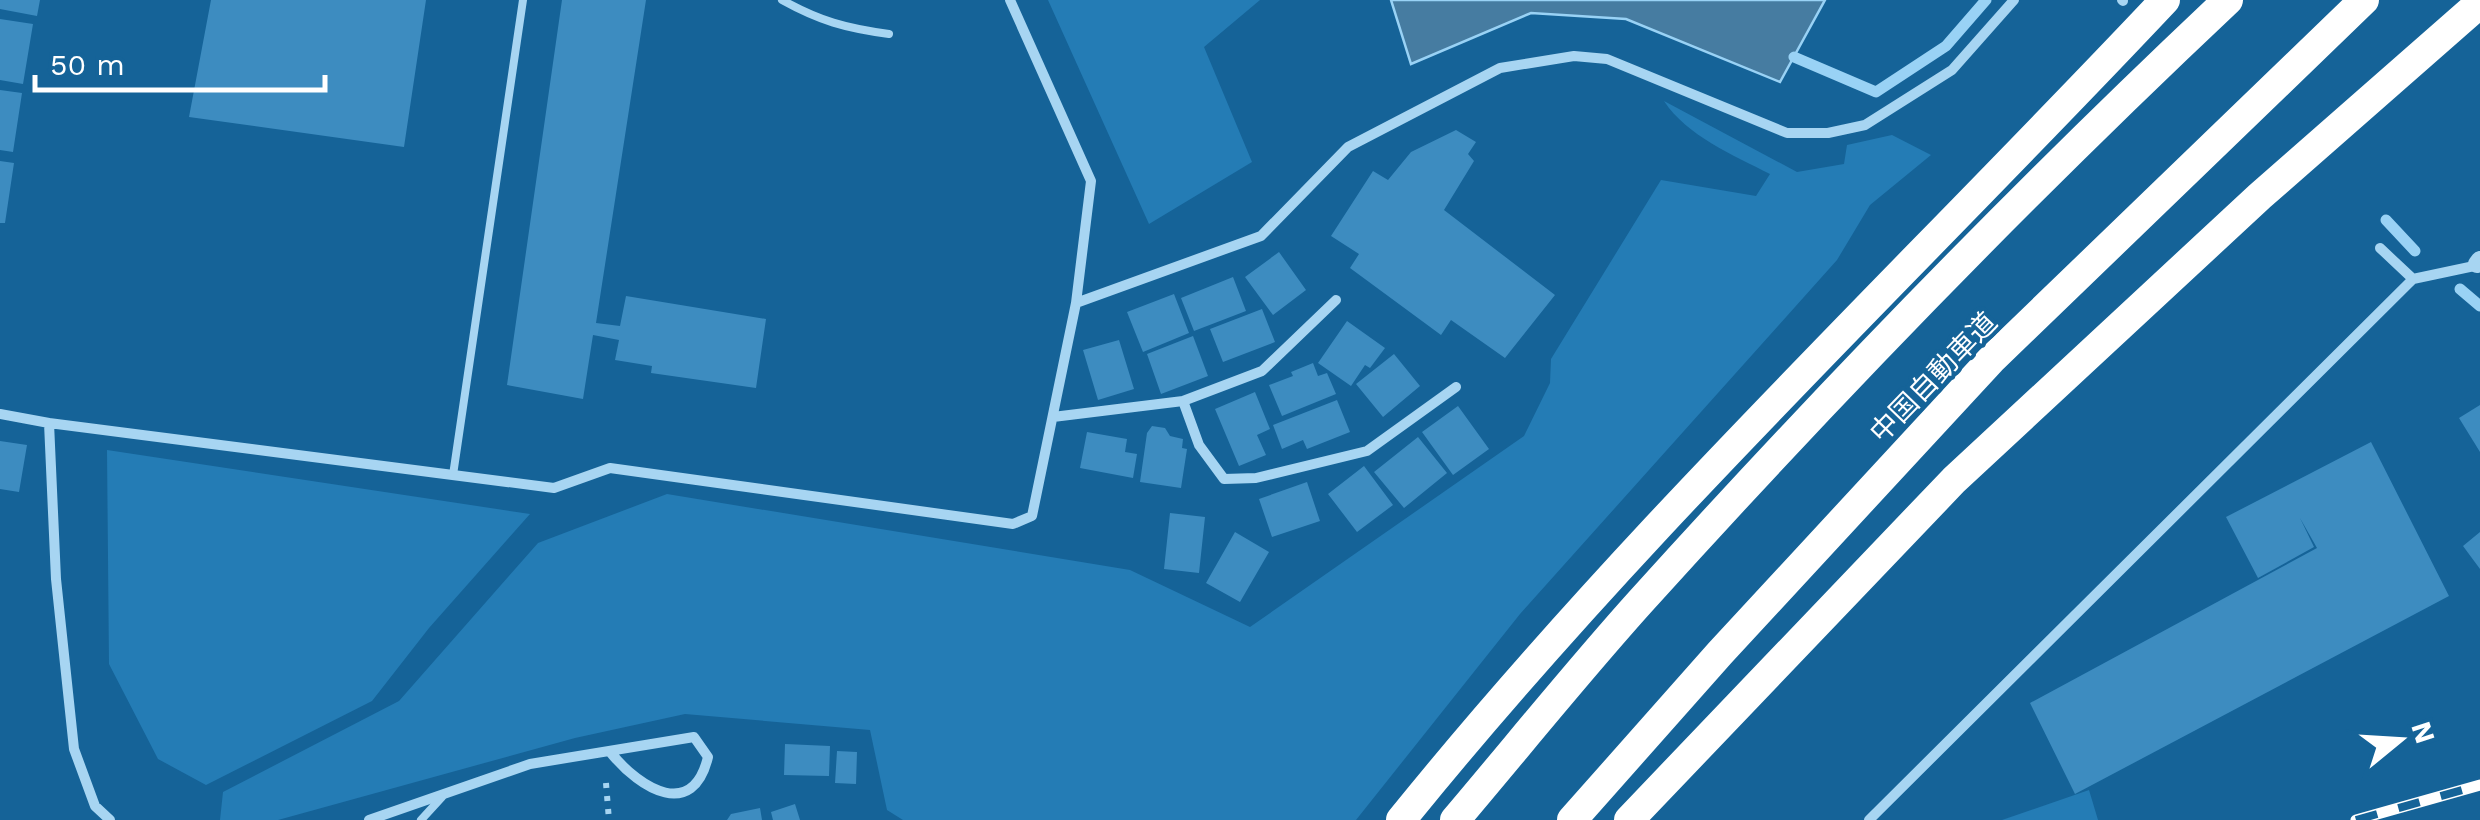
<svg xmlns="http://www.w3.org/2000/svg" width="2480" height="820" viewBox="0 0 2480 820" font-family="'Work Sans','Noto Sans JP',sans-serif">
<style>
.green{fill:#247cb5}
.water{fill:#467ca1;stroke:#99d2f5;stroke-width:2.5}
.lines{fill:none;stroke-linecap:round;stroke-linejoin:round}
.stream{stroke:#99d2f5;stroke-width:11}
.building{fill:#3d8cc0}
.path{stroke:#a7d5f2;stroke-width:6;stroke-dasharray:5 8;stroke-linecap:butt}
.service{stroke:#a7d5f2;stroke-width:8}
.minor{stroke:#a7d5f2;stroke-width:10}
.tertiary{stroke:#a7d5f2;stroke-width:18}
.motorway{stroke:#fff;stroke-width:30}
.rail-casing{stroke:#fff;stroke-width:11}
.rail{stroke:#156398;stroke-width:8;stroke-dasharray:22;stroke-linecap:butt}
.labels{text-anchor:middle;stroke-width:8;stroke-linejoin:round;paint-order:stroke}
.street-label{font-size:28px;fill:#fff;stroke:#156398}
</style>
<rect width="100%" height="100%" fill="#156398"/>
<path class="green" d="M1048 0H1260L1204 47 1252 162 1149 224Z
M1664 101 1797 172 1844 164 1847 145 1892 135 1931 155 1870 205 1837 260 1520 614 1356 820H903L887 810 870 730 685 714 575 738 278 820H220L223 792 399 701 538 543 667 494 1130 570 1250 627 1524 436 1550 383 1551 359 1661 180 1756 196 1770 174C1733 155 1687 136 1664 101Z
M107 450 530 514 429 628 372 701 206 785 158 759 109 664Z
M2089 790 2098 820H2002Z"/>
<path class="water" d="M1391 0H1825L1780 82 1626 19 1531 13 1411 64Z"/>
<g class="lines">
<path class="stream" d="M1794 57 1876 92 1946 46 1986 0
M2386 220 2415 251
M2460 289 2480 306"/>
</g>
<path class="building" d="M0 0H40L37 16 0 9Z
M211 0H426L404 147 189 117Z
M562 0H646L596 323 620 326 626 296 766 319 756 388 651 373 652 366 615 360 619 340 593 335 583 399 507 385Z
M0 19 33 24 23 84 0 80Z
M0 90 22 93 13 152 0 150Z
M1456 130 1476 142 1468 154 1474 161 1444 210 1555 295 1505 358 1451 320 1441 335 1350 268 1359 254 1331 236 1373 171 1388 180 1411 152Z
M0 161 14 163 5 223H0Z
M1279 252 1306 290 1273 315 1245 277Z
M1233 277 1246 311 1194 331 1181 298Z
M1174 294 1189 333 1143 352 1127 312Z
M1262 309 1275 342 1223 362 1210 329Z
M1347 321 1385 348 1370 368 1365 365 1351 386 1318 363Z
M1193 336 1208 376 1161 394 1147 354Z
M1119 340 1134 389 1098 400 1083 350Z
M1394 354 1420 386 1383 417 1356 384Z
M1313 363 1318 376 1327 373 1336 394 1282 416 1269 385 1293 376 1291 372Z
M1255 392 1270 429 1257 435 1266 455 1239 466 1215 409Z
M1337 400 1350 432 1307 449 1303 440 1282 449 1273 425Z
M2480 405V452L2459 418Z
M1458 406 1489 449 1453 475 1422 432Z
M1152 426 1165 428 1170 436 1183 439 1182 448 1187 449 1181 488 1140 482 1147 433Z
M1087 432 1127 439 1125 452 1137 454 1133 478 1080 468Z
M1418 437 1447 473 1404 508 1374 472Z
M0 441 27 445 19 492 0 489Z
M2371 442 2449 596 2075 794 2030 703 2317 548 2300 518 2314 547 2258 578 2226 517Z
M1364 466 1393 505 1357 532 1328 494Z
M1307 482 1320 521 1272 537 1259 499Z
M1170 513 1205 517 1199 573 1164 569Z
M1235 532 1269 552 1240 602 1206 583Z
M2480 532V569L2463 546Z
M785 744 830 746 829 776 784 775Z
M837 751 857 752 856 784 835 783Z
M795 804 800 820H773L771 812Z
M760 808 762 820H727L731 814Z"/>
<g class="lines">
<path class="path" d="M606 783 609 820"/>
<path class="service" d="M782 0C820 21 845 28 889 34
M453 475 523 0
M421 820 442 797"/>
<path class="minor" d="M2122 0 2123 1
M2380 248 2413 279
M1076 303 1261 236 1348 147 1500 68 1574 56 1607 59 1787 133H1828L1865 125 1952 70 2014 0
M1183 401 1199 445 1224 479 1256 478 1367 451 1456 387
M0 414 49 423 56 579 74 749 95 806 110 820
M1053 417 1183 401 1262 371 1336 300
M49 423 554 488 610 468 1013 524 1032 516 1076 303 1091 181 1010 0
M369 820 530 764 694 737 708 757C693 820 641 790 611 753
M1869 820 2413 279 2479 265"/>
<path class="tertiary" d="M2477 264 2480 260"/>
<path class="motorway" d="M1401 820C1636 529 1909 272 2165 0
M1455 820C1517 747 1577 672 1641 601 1829 393 2024 192 2228 0
M1572 820 1720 653 1991 360 2364 0
M1629 820 1954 480 2260 196 2480 3"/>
<defs>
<path id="rail" d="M2356 820 2480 785"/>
</defs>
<use href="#rail" class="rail-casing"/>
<use href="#rail" class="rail"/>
</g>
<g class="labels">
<g class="street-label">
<text transform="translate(1933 377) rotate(-46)" y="10">中国自動車道</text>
</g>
</g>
<g transform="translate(2400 740) rotate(72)" stroke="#156398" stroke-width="8" paint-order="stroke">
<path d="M0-8L18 38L0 25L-18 38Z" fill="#ffffff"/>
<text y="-15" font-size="28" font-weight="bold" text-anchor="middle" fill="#ffffff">N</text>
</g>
<path d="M35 75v15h290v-15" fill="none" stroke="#ffffff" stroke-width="5"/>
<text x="50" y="75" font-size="30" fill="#ffffff" stroke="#156398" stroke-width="8" paint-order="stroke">50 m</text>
</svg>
